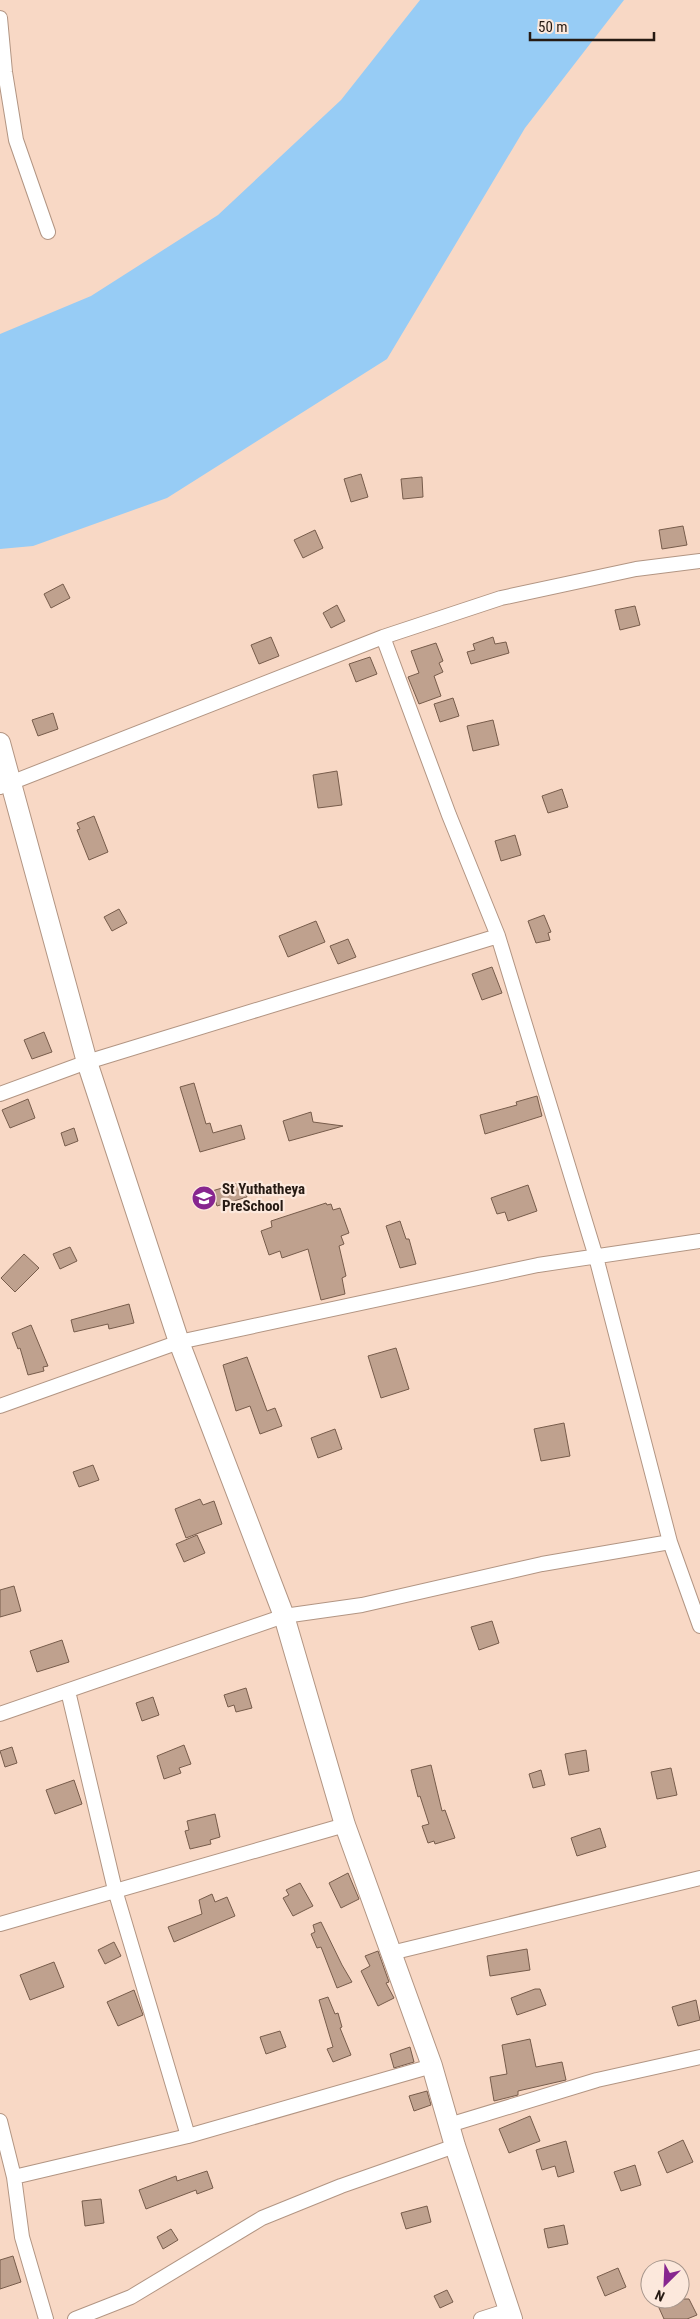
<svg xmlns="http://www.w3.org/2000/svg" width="700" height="2319" viewBox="0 0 700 2319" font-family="'Roboto Condensed',sans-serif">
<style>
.water{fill:#97ccf5}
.building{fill:#bfa18e;stroke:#775c4b}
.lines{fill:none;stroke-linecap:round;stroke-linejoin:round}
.street-casing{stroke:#b29583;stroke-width:16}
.secondary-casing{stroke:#b29583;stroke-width:22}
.street{stroke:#fff;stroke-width:14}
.secondary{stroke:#fff;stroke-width:20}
.labels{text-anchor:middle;stroke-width:4.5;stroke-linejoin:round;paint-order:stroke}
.poi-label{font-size:15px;font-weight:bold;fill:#261a13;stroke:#fce8dc;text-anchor:start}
</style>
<rect width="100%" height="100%" fill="#f8d8c5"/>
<path class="water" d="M420 0H624L525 128 387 359 167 498 33 546 0 549V334L91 296 218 215 341 100Z"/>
<path class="building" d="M361 474 368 497 351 502 344 479Z
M422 477 423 497 403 499 401 479Z
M683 526 687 545 662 549 659 530Z
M315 530 323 548 303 558 294 540Z
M63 584 70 598 51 608 44 594Z
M337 605 345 621 331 628 323 613Z
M635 606 640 625 620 630 615 610Z
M271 637 279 656 259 664 251 645Z
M493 637 495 644 506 642 509 653 471 664 467 652 475 650 473 644Z
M436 643 443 661 439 663 443 672 434 676 441 696 419 704 408 677 419 673 411 651Z
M370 657 377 674 356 682 349 664Z
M453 698 459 716 440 722 434 704Z
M53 713 58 729 38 736 32 720Z
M493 720 499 745 473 751 467 726Z
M337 771 342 805 318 808 313 775Z
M562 789 568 807 548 813 542 796Z
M94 816 108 852 89 860 77 830 80 829 77 823Z
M515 835 521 855 501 861 495 841Z
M119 909 127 923 112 931 104 917Z
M544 915 551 932 548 933 550 940 536 943 528 921Z
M316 921 325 942 288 957 279 936Z
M348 939 356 957 338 964 330 946Z
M492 967 502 993 482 1000 472 974Z
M44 1032 52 1052 32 1059 24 1040Z
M194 1083 206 1124 210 1123 213 1133 241 1125 245 1139 200 1152 180 1087Z
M537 1096 542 1116 485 1134 480 1115 517 1105 516 1102Z
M28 1099 35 1118 10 1128 2 1110Z
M311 1112 313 1122 343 1126 289 1141 283 1121Z
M74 1128 78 1141 65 1146 61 1133Z
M242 1182 247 1197 217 1206 212 1191Z
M528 1185 537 1211 508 1221 505 1212 497 1214 491 1198Z
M326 1203 327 1205 331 1204 333 1210 340 1208 349 1233 341 1236 344 1244 339 1246 346 1276 342 1278 345 1294 321 1300 308 1249 282 1258 280 1251 269 1255 261 1231 272 1227 271 1221Z
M400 1221 406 1239H409L416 1264 400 1268 386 1226Z
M70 1247 77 1261 60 1269 53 1254Z
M24 1254 39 1268 15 1292 1 1278Z
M129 1304 134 1323 109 1329 108 1324 74 1332 71 1320Z
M31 1325 48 1366 43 1367 44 1371 28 1375 20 1348 18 1349 12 1333Z
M396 1348 409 1389 381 1398 368 1356Z
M247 1357 267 1411 275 1408 282 1426 260 1434 250 1406 236 1411 223 1365Z
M564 1423 570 1456 541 1461 534 1429Z
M335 1429 342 1449 318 1458 311 1438Z
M93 1465 99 1480 79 1487 73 1472Z
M200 1499 203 1505 214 1501 222 1524 186 1538 175 1509Z
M197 1535 205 1553 184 1562 176 1544Z
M14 1586 21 1611 0 1617V1590Z
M492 1621 499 1643 479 1650 471 1627Z
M62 1640 69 1662 37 1672 30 1651Z
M246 1688 252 1708 236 1712 234 1705 228 1707 224 1695Z
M153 1697 159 1715 142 1721 136 1703Z
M184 1745 191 1764 179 1768 181 1773 164 1779 157 1756Z
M12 1747 17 1763 5 1767 0 1751Z
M586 1750 589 1771 569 1775 565 1754Z
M431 1765 442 1811 445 1810 455 1838 435 1844 434 1841 428 1843 422 1826 429 1824 420 1796 418 1797 411 1770Z
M671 1768 677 1795 657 1799 651 1772Z
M541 1770 545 1785 533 1788 529 1774Z
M74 1780 82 1804 55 1814 46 1790Z
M215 1814 220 1837 210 1840 211 1844 190 1849 185 1831 189 1830 187 1821Z
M600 1828 606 1847 577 1856 571 1838Z
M348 1873 359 1899 341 1908 329 1883Z
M300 1883 313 1906 293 1916 283 1898 289 1895 286 1890Z
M212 1894 215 1902 227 1897 235 1916 174 1942 168 1927 202 1914 199 1900Z
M321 1922 342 1965 352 1982 337 1988 321 1947 317 1948 311 1934 315 1932 313 1925Z
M114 1942 121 1956 105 1964 98 1950Z
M527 1949 530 1970 490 1976 487 1956Z
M378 1951 389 1982 386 1983 394 1998 378 2006 361 1971 370 1966 365 1956Z
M54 1962 64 1987 30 2000 20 1975Z
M535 1989H540L546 2005 517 2015 511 1998Z
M134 1990 143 2015 118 2026 107 2002Z
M328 1997 335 2014 338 2013 342 2027 340 2028 351 2055 333 2062 327 2049 333 2047 319 2000Z
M696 2000 700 2020 678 2026 672 2007Z
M280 2031 286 2047 266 2054 260 2037Z
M530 2039 536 2067 562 2062 566 2080 518 2091V2095L494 2101 490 2077 507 2074 502 2045Z
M410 2047 414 2062 394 2068 390 2054Z
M427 2091 431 2105 414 2111 409 2096Z
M530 2116 540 2141 509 2153 499 2129Z
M683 2140 693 2162 667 2173 658 2152Z
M566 2141 574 2172 558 2177 555 2166 542 2170 536 2150Z
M635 2165 641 2185 621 2191 614 2172Z
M207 2171 213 2188 197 2194 196 2190 146 2209 139 2190 176 2176 177 2181Z
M101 2199 104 2223 85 2226 82 2201Z
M427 2206 431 2222 406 2229 401 2213Z
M564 2225 568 2244 548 2248 544 2229Z
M171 2229 178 2240 163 2249 157 2237Z
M13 2256 21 2282 0 2289V2260Z
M618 2268 626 2287 605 2296 597 2277Z
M447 2290 453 2302 440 2308 434 2296Z
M655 2299H689L697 2315 687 2319H664Z"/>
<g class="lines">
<defs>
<path id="street" d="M0 18 5 72 16 140 48 232
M383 637 449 815 498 936 596 1257 670 1542
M0 787 383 637 501 598 636 569 700 561
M0 1094 87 1062 498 936
M0 1406 179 1342 538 1265 700 1241
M68 1691 115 1890 188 2136
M0 1714 284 1616 362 1605 542 1564 670 1542 700 1626
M0 1924 345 1825
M391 1953 700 1878
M0 2121 14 2177 22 2237 46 2319
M449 2125 597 2080 700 2057
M14 2177 188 2136 432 2066
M75 2319 131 2297 262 2218 341 2186 455 2146
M481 2319 509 2310"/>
<path id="secondary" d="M0 743 87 1062 179 1342 284 1616 345 1825 432 2066 455 2146 512 2319"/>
</defs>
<use href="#street" class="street-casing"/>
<use href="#secondary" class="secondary-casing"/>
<use href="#street" class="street"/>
<use href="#secondary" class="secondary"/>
</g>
<defs>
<symbol id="school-disc" viewBox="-11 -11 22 22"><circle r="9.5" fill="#87268f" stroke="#fce8dc"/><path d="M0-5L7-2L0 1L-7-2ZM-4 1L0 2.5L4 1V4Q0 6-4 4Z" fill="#fff"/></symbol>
</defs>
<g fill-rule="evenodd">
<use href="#school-disc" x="190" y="1184" width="28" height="28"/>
</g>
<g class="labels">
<g class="poi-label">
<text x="222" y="1194">St Yuthatheya<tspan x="222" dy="17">PreSchool</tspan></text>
</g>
</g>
<g transform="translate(665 2284) rotate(204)"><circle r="24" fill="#fce8dc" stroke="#a6968c"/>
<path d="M0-4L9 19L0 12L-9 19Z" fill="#87268f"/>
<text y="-8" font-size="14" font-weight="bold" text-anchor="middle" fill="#261a13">N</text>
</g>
<path d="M530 32v8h124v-8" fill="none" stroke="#261a13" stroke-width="2.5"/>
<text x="538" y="32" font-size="15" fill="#261a13" stroke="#fce8dc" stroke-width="4" paint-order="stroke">50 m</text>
</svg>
